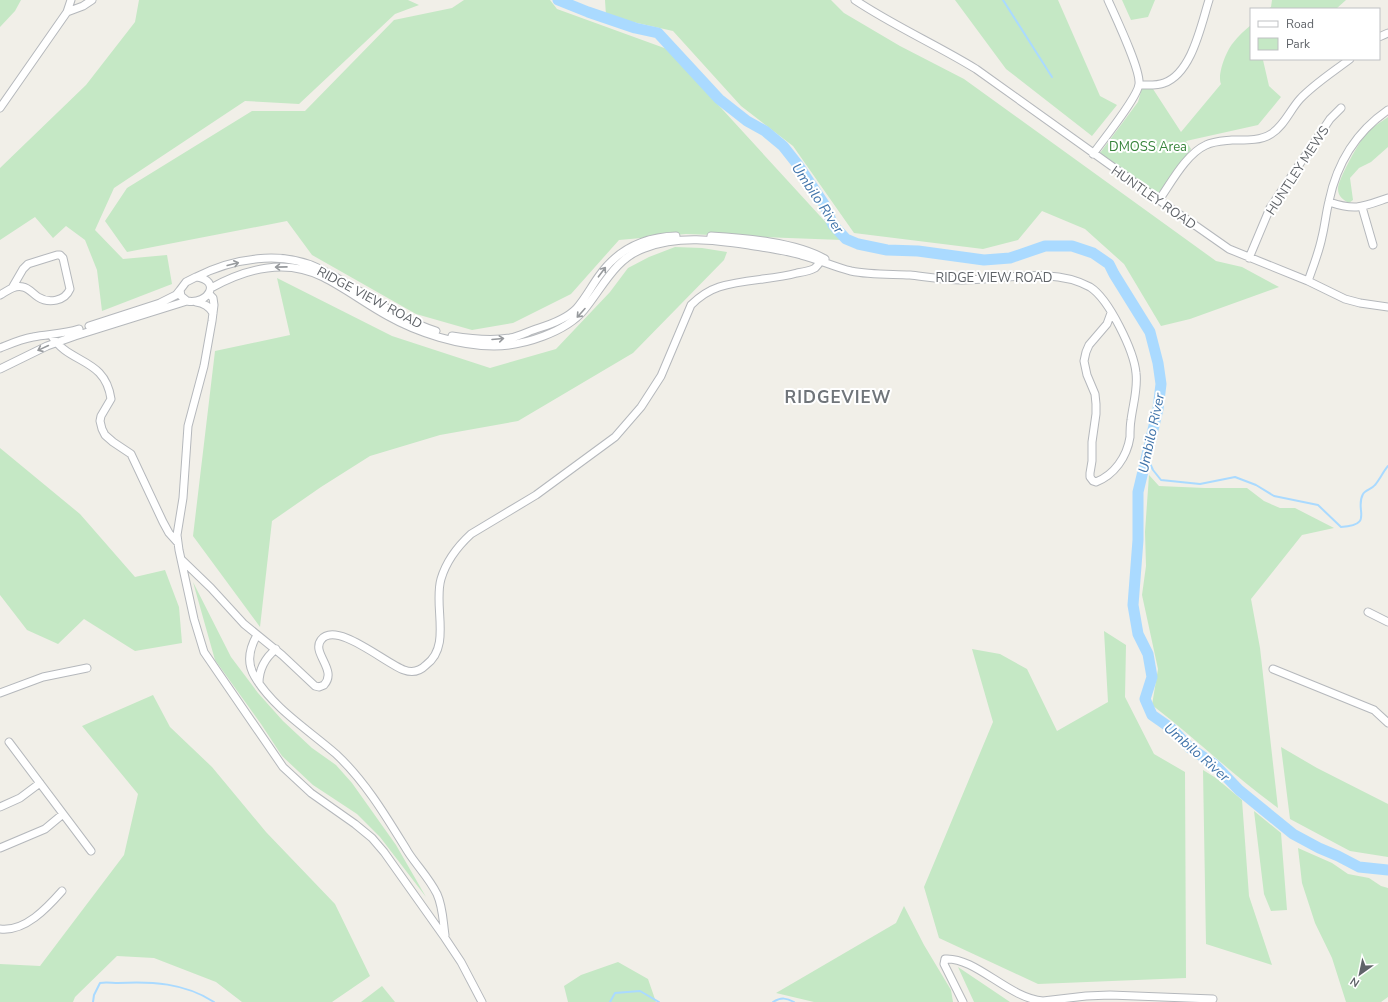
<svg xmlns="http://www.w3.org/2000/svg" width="1388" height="1002" viewBox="0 0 1388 1002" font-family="'Nunito Sans',sans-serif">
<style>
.green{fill:#c5e8c5}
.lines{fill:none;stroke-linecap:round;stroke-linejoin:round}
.stream{stroke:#aadaff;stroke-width:2}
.river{stroke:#aadaff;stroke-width:11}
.minor-casing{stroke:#b5b8bc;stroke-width:9}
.minor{stroke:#fff;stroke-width:7}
.oneway{stroke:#979a9d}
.labels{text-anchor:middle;stroke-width:4;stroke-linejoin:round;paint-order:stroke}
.park-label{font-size:13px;fill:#348238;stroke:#fff}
.street-label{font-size:13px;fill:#5f6368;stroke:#fff}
.water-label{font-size:14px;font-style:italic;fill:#4174aa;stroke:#fff}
.district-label{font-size:17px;font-weight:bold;letter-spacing:1px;fill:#70757a;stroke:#fff}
</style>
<rect width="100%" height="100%" fill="#f1efe8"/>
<path class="green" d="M0 0H21L15 11 0 27Z
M139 0H408L419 5 395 14 299 104 245 101 114 188 95 230 123 259 167 255 172 284 102 311 97 270 85 240 66 226 53 238 35 217 0 240V168L86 85 135 22Z
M464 0H550L557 9 667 49 842 240 686 234 619 240 571 294 513 323 472 330 416 314 312 255 287 221 127 252 105 221 127 188 252 111H305L394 20 452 8Z
M605 0H831L844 13 900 46 964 79 1216 261 1242 267 1279 287 1190 319 1161 326 1124 264 1085 229 1042 211 1018 240 983 249 854 233 793 146 741 106 673 31 606 16Z
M955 0H1058L1100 96 1117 105 1092 136 1006 69Z
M1122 0H1155L1148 17 1131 20Z
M1272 0H1346L1336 9H1268L1271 7Z
M1251 25V59H1265L1263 60 1269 86 1281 97 1258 125 1186 141 1191 149 1158 195 1100 153 1138 102 1142 88 1153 89 1181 132 1221 84C1217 75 1226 51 1233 43 1238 36 1245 30 1251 25Z
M1388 117V147L1371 162 1359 168 1350 178 1353 200 1349 203C1343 200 1338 196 1338 189 1338 179 1360 140 1368 131 1373 126 1382 122 1388 117Z
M675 247 702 248 727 252 724 260 633 353 518 421 440 435 370 456 321 487 272 521 260 627 193 536 215 351 290 335 277 278 392 336 490 368 556 349 610 292 628 268 649 257Z
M0 448 80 514 135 577 165 570 179 607 182 643 135 651 84 619 58 644 27 630 0 595Z
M1149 475 1159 486 1205 488H1247L1264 501 1280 508H1295L1334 528 1302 535 1251 599 1260 648 1278 808C1234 776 1195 738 1152 705L1158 669 1142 595 1146 566 1145 532Z
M193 582 231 657 258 693 283 721 312 748 336 765 352 783 396 845 426 897 380 837 357 814 313 785 282 756 261 724 215 660Z
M1104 631 1126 645 1125 697 1154 754 1185 772 1186 978 1038 984 939 938 924 887 993 722 972 649 1000 654 1027 669 1057 731 1108 702Z
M153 695 170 727 212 767 266 832 335 904 370 976 332 1002H242L216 982 154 958 117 956 75 997 73 1002H0V964L40 966 124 855 138 794 82 726Z
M1281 747 1317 768 1388 804V857L1350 851 1290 819Z
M1203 770 1216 778 1242 800 1249 896 1272 965 1206 944Z
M1254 811 1281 833 1287 910 1271 911 1264 894Z
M1298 848 1332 863 1348 874 1369 878 1381 886 1388 888V997L1381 1002H1346L1332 958 1315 923 1302 883Z
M904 906 924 945 951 990 953 1002H814L776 993 896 923Z
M618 962 648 979 656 1002H568L564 986 581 975Z
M958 967 1010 1002H974Z
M382 986 395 1002H361Z"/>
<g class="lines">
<path class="stream" d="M1003 0 1052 77
M1147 457 1153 470 1161 480 1200 484 1235 477 1256 485 1274 496 1318 505 1341 527C1375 525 1354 510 1363 494 1365 490 1372 489 1375 485 1380 479 1383 472 1388 466
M93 1002 94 995 100 983C106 982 112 983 118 983 151 981 185 983 214 1002
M610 1002 615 993 640 991 659 1002
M773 1002C781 997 787 998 794 1002"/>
<path class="river" d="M558 0 588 12 635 28 658 33 719 99 747 121 765 131 783 146 798 165 824 204 833 225 846 239 858 244 887 250 918 251 984 260 1010 258 1045 246H1072L1093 253 1109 264 1114 274 1150 332 1158 363 1161 384 1158 409 1138 492V540L1133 605 1138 634 1148 654 1152 677 1145 699 1152 715 1172 729 1190 748 1214 764 1239 790 1293 834 1319 848 1338 856 1359 867 1388 870"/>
<defs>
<path id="minor" d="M855 0C894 26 937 45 976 69L1159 200 1229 249 1308 281 1345 299 1360 303 1388 307
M67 12 71 0
M1379 37 1388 33
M1139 85C1147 85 1157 86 1164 83 1192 73 1201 25 1209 0
M0 108 67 12 83 6 92 0
M1093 154C1103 140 1138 97 1139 84 1141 70 1115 16 1108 0
M1159 200C1171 183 1186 154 1206 145 1214 141 1223 141 1232 140 1245 140 1260 141 1271 134 1284 126 1290 110 1300 99 1314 84 1333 72 1350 59
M1329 202C1356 211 1362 207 1388 198
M1362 207 1373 245
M711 236C744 238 796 242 825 259
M1249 258 1270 208 1330 119 1341 108
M196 277C233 258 282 250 320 269 360 288 394 318 436 331
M196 277C222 280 209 305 187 301L181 296 180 290 186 282Z
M1308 281C1313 267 1319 252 1322 237 1325 225 1326 213 1329 201 1337 163 1356 132 1388 110
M211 288C245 269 286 258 323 277 345 288 366 304 388 316 418 333 460 346 494 346 523 346 566 332 584 310 603 287 615 258 645 248 678 235 715 240 749 245 766 248 784 250 801 255 818 259 834 267 851 271 870 275 890 274 910 275 927 277 945 280 962 280 1002 280 1053 266 1090 287 1109 299 1134 351 1136 373 1138 389 1133 404 1131 420 1130 426 1130 432 1130 437 1127 457 1114 475 1096 482L1093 481 1090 477V473L1092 461V442L1096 414V404L1095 394 1087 375 1084 361 1086 352 1089 345 1107 324 1111 313
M209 294 213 298 214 305 212 321 204 366 188 426 183 498 177 535 179 550 194 619 204 652 283 767 311 793 355 824 372 838 384 852 445 938 461 962 482 1002
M0 295C7 291 14 285 23 287 29 288 33 294 38 297 49 304 65 301 70 289L63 258 60 255H57L28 264 23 269 12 288
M196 302C204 303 209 306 213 313
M89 326 160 303 176 295 180 290
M51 335C69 365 105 357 111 399L101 416 100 421 102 429 105 435 113 442 131 454 163 522 169 533 178 543
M452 336C471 339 491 341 510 338 520 336 529 331 539 328 552 324 566 319 576 309 585 299 591 287 599 276 618 249 643 237 676 236
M0 348C10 344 21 339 33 337 48 334 64 334 79 329
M0 369 47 346 75 336 187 301
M182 560 211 588 244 624 282 655 315 686 319 687 324 685C338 670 311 653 321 640 336 620 386 664 404 670 412 673 420 671 426 665 452 646 433 606 441 579 446 562 458 546 471 534L536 495 615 437 641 407 661 376 691 305C699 297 707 291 719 287 744 279 772 280 797 273 803 272 810 271 815 268 818 265 821 261 822 258
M1368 612 1388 622
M257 635C249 649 246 663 255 677 273 708 310 731 336 754 366 782 387 818 408 852 417 866 429 878 437 894 443 907 443 922 445 935
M1273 669 1369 708 1374 710 1388 723
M259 683C259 668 265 658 276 649
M0 693 43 677 87 668
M9 742 91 851
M0 807 20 798 40 783
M0 848 45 829 63 814
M0 929C25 932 47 908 62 891
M963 1002 944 964 945 959C976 957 1008 998 1043 1001L1086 996 1110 995 1213 999"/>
</defs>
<use href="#minor" class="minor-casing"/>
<use href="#minor" class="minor"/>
</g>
<defs><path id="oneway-shaft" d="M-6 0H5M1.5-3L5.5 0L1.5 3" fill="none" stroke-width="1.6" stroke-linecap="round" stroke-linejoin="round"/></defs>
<g class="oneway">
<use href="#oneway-shaft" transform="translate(233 264) rotate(-14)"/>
<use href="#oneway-shaft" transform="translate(281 267) rotate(179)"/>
<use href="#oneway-shaft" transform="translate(602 272) rotate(-53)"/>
<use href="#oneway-shaft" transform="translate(581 313) rotate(132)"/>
<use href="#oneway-shaft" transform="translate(498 339) rotate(-5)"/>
<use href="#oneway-shaft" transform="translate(43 348) rotate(155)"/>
</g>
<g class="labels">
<g class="park-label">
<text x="1148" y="151">DMOSS Area</text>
</g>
<g class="street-label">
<text transform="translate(1297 170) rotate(-57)" y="5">HUNTLEY MEWS</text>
<text transform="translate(1154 197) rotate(35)" y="5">HUNTLEY ROAD</text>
<text x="994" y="282">RIDGE VIEW ROAD</text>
<text transform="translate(370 297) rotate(28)" y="5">RIDGE VIEW ROAD</text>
</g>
<g class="water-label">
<text transform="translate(818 198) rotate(56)" y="5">Umbilo River</text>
<text transform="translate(1151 433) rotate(-78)" y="5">Umbilo River</text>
<text transform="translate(1197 752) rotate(41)" y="5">Umbilo River</text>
</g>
<g class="district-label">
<text x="838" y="403">RIDGEVIEW</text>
</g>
</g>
<rect x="1250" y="8" width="130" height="52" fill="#ffffff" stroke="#bfc1c3"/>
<rect x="1258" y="21" width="20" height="6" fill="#ffffff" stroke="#bfc1c3"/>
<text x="1286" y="28" font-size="12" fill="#5f6368">Road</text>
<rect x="1258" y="38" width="20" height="12" fill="#c5e8c5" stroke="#bfc1c3"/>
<text x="1286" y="48" font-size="12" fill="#5f6368">Park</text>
<g transform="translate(1360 974) rotate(213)" stroke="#ffffff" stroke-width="3" paint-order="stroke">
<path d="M0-3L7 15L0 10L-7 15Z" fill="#5f6368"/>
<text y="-6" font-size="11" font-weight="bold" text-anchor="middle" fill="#5f6368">N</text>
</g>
</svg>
